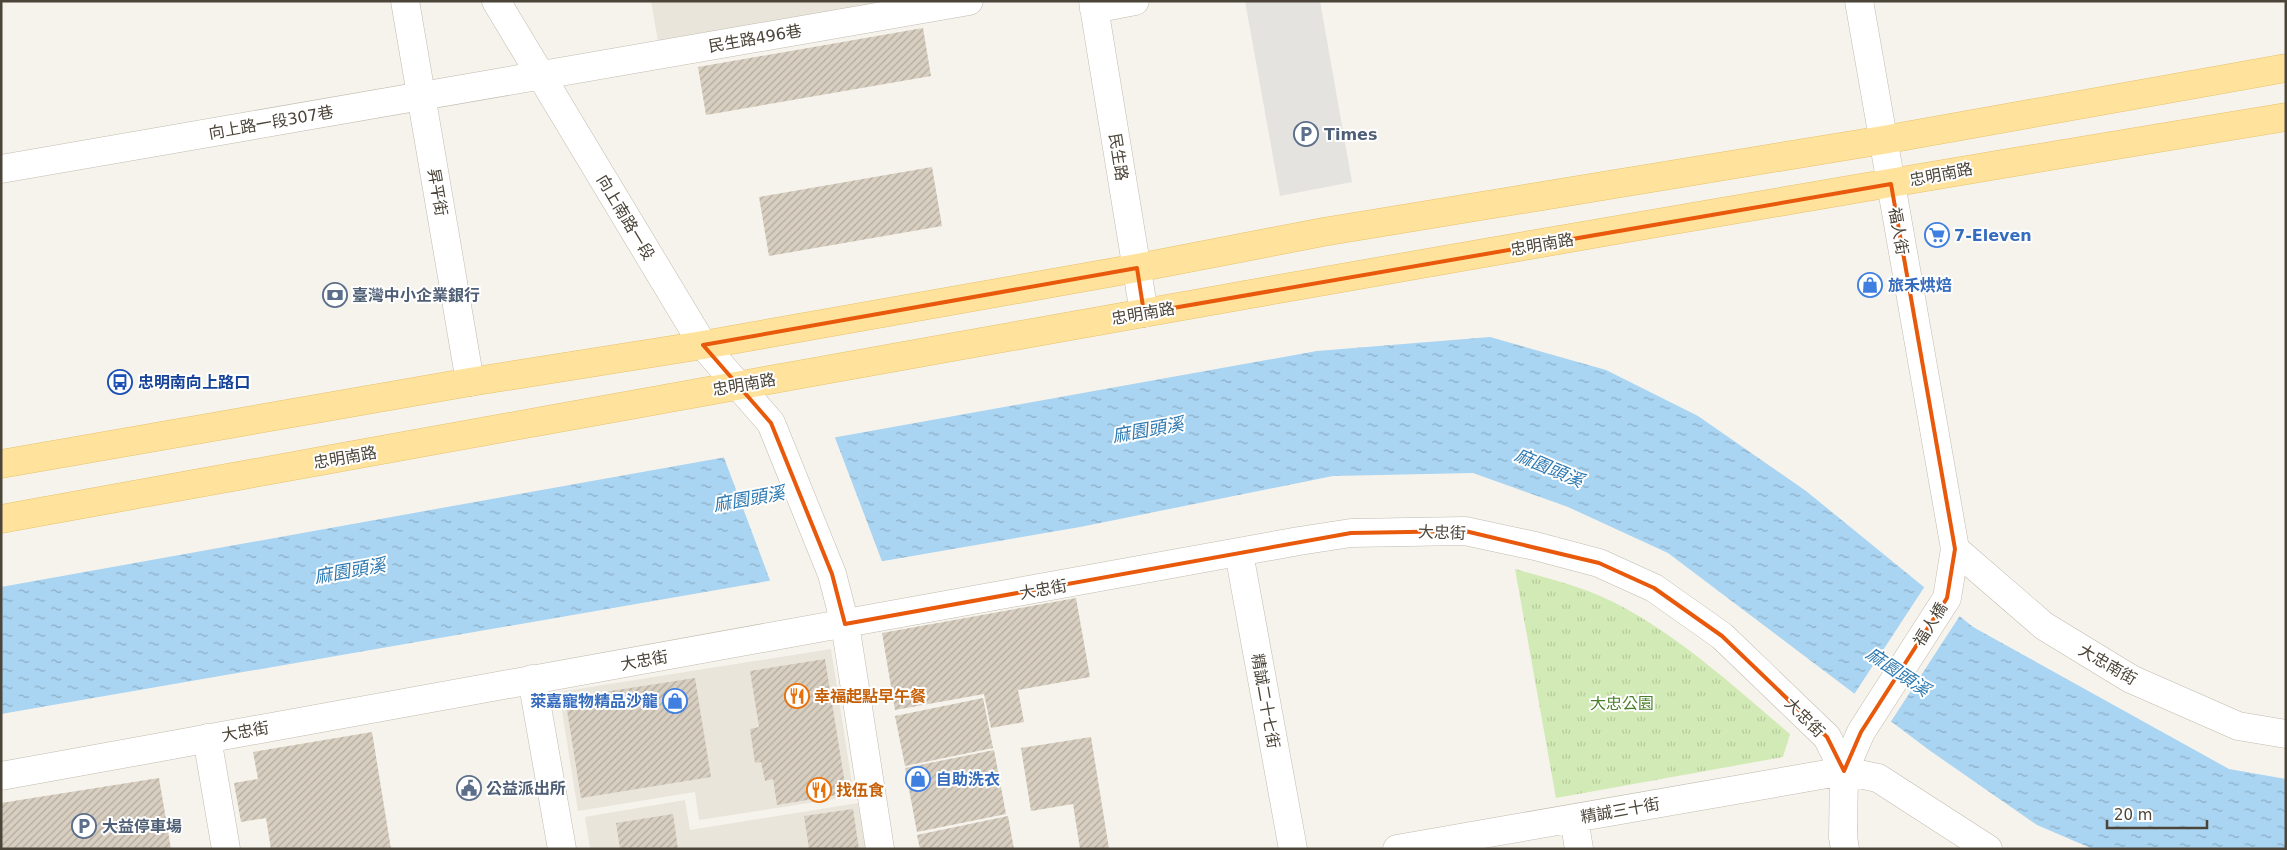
<svg xmlns="http://www.w3.org/2000/svg" width="2287" height="850" viewBox="0 0 2287 850" font-family="'DejaVu Sans','Noto Sans TC',sans-serif">
<style>
.residential{fill:#eae5da}
.park{fill:url(#park-tufts)}
.parking{fill:#e5e3e0}
.water{fill:url(#water-ripples)}
.pier{fill:#f6f3ec}
.building{fill:url(#building-hatch)}
.lines{fill:none;stroke-linecap:round;stroke-linejoin:round}
.minor-casing{stroke:#c2bbae;stroke-width:29}
.major-casing{stroke:#e6c16a;stroke-width:29}
.minor{stroke:#fff;stroke-width:28}
.major{stroke:#ffe39c;stroke-width:28}
.marked{fill:none;stroke:#e8590c;stroke-width:4;stroke-linejoin:round}
.labels{text-anchor:middle;stroke-width:4;stroke-linejoin:round;paint-order:stroke}
.street-label{font-size:16px;fill:#4b4439;stroke:#fff}
.service-label{font-size:16px;font-weight:bold;fill:#4e5e75;stroke:#fff;text-anchor:start}
.shop-label{font-size:16px;font-weight:bold;fill:#366cbe;stroke:#fff;text-anchor:start}
.transit-label{font-size:16px;font-weight:bold;fill:#164399;stroke:#fff;text-anchor:start}
.food-label{font-size:16px;font-weight:bold;fill:#c56008;stroke:#fff;text-anchor:start}
.park-label{font-size:16px;fill:#4a7f2a;stroke:#fff}
.water-label{font-size:18px;font-style:italic;fill:#2e7ab2;stroke:#fff}
</style>
<defs>
<pattern id="park-tufts" width="24" height="20" patternUnits="userSpaceOnUse" patternTransform="scale(1.25)"><rect width="24" height="20" fill="#d2eab5"/><path d="M3 7l-1-3M5 7V3M7 7l1-3M15 17l-1-3M17 17v-4M19 17l1-3" fill="none" stroke="#b6ca9c"/></pattern>
<pattern id="water-ripples" width="26" height="14" patternUnits="userSpaceOnUse" patternTransform="scale(1.25)"><rect width="26" height="14" fill="#a9d4f2"/><path d="M2 4q2-2 4 0t4 0M15 11q2-2 4 0t4 0" fill="none" stroke="#8caec5"/></pattern>
<pattern id="building-hatch" width="6" height="6" patternUnits="userSpaceOnUse" patternTransform="scale(1.25)"><rect width="6" height="6" fill="#d8cfc1"/><path d="M-1 1l2-2M0 6l6-6M5 7l2-2" fill="none" stroke="#b1aa9e"/></pattern>
</defs>
<rect width="100%" height="100%" fill="#f6f3ec"/>
<path class="residential" d="M651 1H889L658 41Z
M831 649 854 796 699 820 695 792 578 811 559 692Z
M685 800 690 830 858 803 866 849H590L585 817Z"/>
<path class="park" d="M1515 569C1539 576 1564 582 1588 591 1660 618 1731 684 1790 734L1783 757 1556 798Z"/>
<path class="parking" d="M1245 1H1320L1352 182 1280 196Z"/>
<path class="water" d="M1490 337 1606 370 1698 416 1806 491 1973 627 2229 769 2286 779V849H2093L2037 825 1929 750 1668 553 1568 507 1473 473 1333 476 1080 527 1 714V587L1317 351Z"/>
<path class="pier" d="M834 435 883 564 771 583 723 455Z
M1925 586 1961 614 1890 723 1853 696Z"/>
<path class="building" d="M923 28 931 76 706 115 698 67Z
M932 167 942 226 769 256 759 197Z
M1076 598 1090 677 1018 690 1024 722 991 728 984 694 895 710 882 633Z
M825 659 845 784 836 786 837 795 777 805 773 779 765 781 761 762 755 763 750 729 759 727 750 671Z
M695 678 711 777 581 798 565 698Z
M983 698 993 748 905 766 895 716Z
M372 732 391 849H271L266 818 241 822 234 783 258 779 253 752Z
M1091 737 1109 849H1080L1073 804 1031 811 1021 748Z
M994 750 1006 814 917 832 905 768Z
M159 778 171 849H1V803Z
M853 809 859 849H809L804 816Z
M673 814 678 849H620L616 823Z
M1008 816 1014 849H920L917 835Z"/>
<g class="lines">
<defs>
<path id="minor" d="M405 1 470 382
M496 1 703 345 771 423 832 574 845 624 880 849
M1093 1 1144 313
M1094 9 1135 1
M1 169 969 1
M1955 549 2044 626 2131 679 2238 726 2286 734
M1239 553 1293 849
M532 679 562 849
M207 738 226 849
M1 776 1299 541 1351 533 1465 531 1535 546 1599 563 1654 588 1722 636 1827 737 1844 771
M1574 818 1579 849
M1397 849 1844 771 1878 778 1988 849
M1845 849 1843 837 1844 771 1861 732 1947 598 1955 549 1859 1"/>
<path id="major" d="M1 464 470 382 703 345 1137 268 1323 232 1883 140 2286 68
M1 519C762 381 1523 242 2286 117"/>
</defs>
<use href="#minor" class="minor-casing"/>
<use href="#major" class="major-casing"/>
<use href="#minor" class="minor"/>
<use href="#major" class="major"/>
</g>
<path class="marked" d="M1891 184 1955 549 1947 598 1861 732 1844 771 1827 737 1722 636 1654 588 1599 563 1465 531 1351 533 845 624 832 574 771 423 703 345 1137 268 1144 313Z"/>
<defs>
<symbol id="parking-ring" viewBox="-11 -11 22 22"><circle r="9.5" fill="#fff" stroke="#5c6f8a" stroke-width="1.5"/><path d="M-3.5-5.5H1a3.5 3.5 0 0 1 0 7H-1V5.5H-3.5ZM-1-3.4V-.6H.8a1.4 1.4 0 0 0 0-2.8Z" fill="#5c6f8a"/></symbol>
<symbol id="supermarket-ring" viewBox="-11 -11 22 22"><circle r="9.5" fill="#fff" stroke="#3f7fe0" stroke-width="1.5"/><path d="M-6-5.5h2.5l.6 2H6L4.5 2H-2.5L-4.4-4H-6ZM-1.5 3.2a1.3 1.3 0 1 0 .1 0ZM3 3.2a1.3 1.3 0 1 0 .1 0Z" fill="#3f7fe0"/></symbol>
<symbol id="shop-ring" viewBox="-11 -11 22 22"><circle r="9.5" fill="#fff" stroke="#3f7fe0" stroke-width="1.5"/><path d="M-5-2.5h2.3a2.7 3.5 0 0 1 5.4 0H5L5.5 6h-11ZM-1.5-2.5h3a1.5 2.3 0 0 0-3 0Z" fill="#3f7fe0"/></symbol>
<symbol id="bank-ring" viewBox="-11 -11 22 22"><circle r="9.5" fill="#fff" stroke="#5c6f8a" stroke-width="1.5"/><path d="M-6-4H6V4H-6ZM0-2.3a2.3 2.3 0 1 0 0 4.6a2.3 2.3 0 1 0 0-4.6Z" fill="#5c6f8a"/></symbol>
<symbol id="bus-ring" viewBox="-11 -11 22 22"><circle r="9.5" fill="#fff" stroke="#1a4fb4" stroke-width="1.5"/><path d="M-5-6H5V4H4V6H2V4H-2V6H-4V4H-5ZM-3.5-4V0h7V-4ZM-3.5 1.2v1.5H-2V1.2ZM2 1.2v1.5H3.5V1.2Z" fill="#1a4fb4"/></symbol>
<symbol id="restaurant-ring" viewBox="-11 -11 22 22"><circle r="9.5" fill="#fff" stroke="#e8710a" stroke-width="1.5"/><path d="M-5-6h1v4h1v-4h1v4h1v-4h1v5L-1.5 .5V6h-2V.5L-5-1ZM5-6V6H3V1.5H1.5Q1.5-4 5-6Z" fill="#e8710a"/></symbol>
<symbol id="civic-ring" viewBox="-11 -11 22 22"><circle r="9.5" fill="#fff" stroke="#5c6f8a" stroke-width="1.5"/><path d="M-.6-6.5H3V-4.5H.6V-3L4-1V1h2V6H-6V1h2V-1L-.6-3ZM-1.2 2.5V6h2.4V2.5Z" fill="#5c6f8a"/></symbol>
</defs>
<g fill-rule="evenodd">
<use href="#parking-ring" x="1292" y="120" width="28" height="28"/>
<use href="#supermarket-ring" x="1923" y="221" width="28" height="28"/>
<use href="#shop-ring" x="1856" y="271" width="28" height="28"/>
<use href="#bank-ring" x="321" y="281" width="28" height="28"/>
<use href="#bus-ring" x="106" y="368" width="28" height="28"/>
<use href="#restaurant-ring" x="783" y="682" width="28" height="28"/>
<use href="#shop-ring" x="661" y="687" width="28" height="28"/>
<use href="#shop-ring" x="904" y="765" width="28" height="28"/>
<use href="#civic-ring" x="455" y="774" width="28" height="28"/>
<use href="#restaurant-ring" x="805" y="776" width="28" height="28"/>
<use href="#parking-ring" x="70" y="812" width="28" height="28"/>
</g>
<g class="labels">
<g class="street-label">
<text transform="translate(755 38) rotate(-10)" y="6">民生路496巷</text>
<text transform="translate(271 122) rotate(-10)" y="6">向上路一段307巷</text>
<text transform="translate(1119 157) rotate(81)" y="6">民生路</text>
<text transform="translate(1941 174) rotate(-11)" y="6">忠明南路</text>
<text transform="translate(438 192) rotate(80)" y="6">昇平街</text>
<text transform="translate(626 217) rotate(59)" y="6">向上南路一段</text>
<text transform="translate(1899 231) rotate(80)" y="6">福人街</text>
<text transform="translate(1542 244) rotate(-10)" y="6">忠明南路</text>
<text transform="translate(1143 313) rotate(-10)" y="6">忠明南路</text>
<text transform="translate(744 384) rotate(-10)" y="6">忠明南路</text>
<text transform="translate(345 457) rotate(-10)" y="6">忠明南路</text>
<text transform="translate(1442 532) rotate(2)" y="6">大忠街</text>
<text transform="translate(1043 589) rotate(-10)" y="6">大忠街</text>
<text transform="translate(1930 624) rotate(-58)" y="6">福人橋</text>
<text transform="translate(644 660) rotate(-10)" y="6">大忠街</text>
<text transform="translate(2108 664) rotate(30)" y="6">大忠南街</text>
<text transform="translate(1266 701) rotate(80)" y="6">精誠二十七街</text>
<text transform="translate(1805 717) rotate(45)" y="6">大忠街</text>
<text transform="translate(245 731) rotate(-10)" y="6">大忠街</text>
<text transform="translate(1620 810) rotate(-10)" y="6">精誠三十街</text>
</g>
<g class="service-label">
<text x="1324" y="140">Times</text>
<text x="352" y="301">臺灣中小企業銀行</text>
<text x="486" y="794">公益派出所</text>
<text x="102" y="832">大益停車場</text>
</g>
<g class="shop-label">
<text x="1954" y="241">7-Eleven</text>
<text x="1888" y="291">旅禾烘焙</text>
<text x="658" y="707" text-anchor="end">萊嘉寵物精品沙龍</text>
<text x="936" y="785">自助洗衣</text>
</g>
<g class="transit-label">
<text x="138" y="388">忠明南向上路口</text>
</g>
<g class="food-label">
<text x="814" y="702">幸福起點早午餐</text>
<text x="836" y="796">找伍食</text>
</g>
<g class="park-label">
<text x="1622" y="709">大忠公園</text>
</g>
<g class="water-label">
<text transform="translate(1148 430) rotate(-10)" y="6">麻園頭溪</text>
<text transform="translate(1549 468) rotate(23)" y="6">麻園頭溪</text>
<text transform="translate(749 499) rotate(-10)" y="6">麻園頭溪</text>
<text transform="translate(350 571) rotate(-10)" y="6">麻園頭溪</text>
<text transform="translate(1898 672) rotate(34)" y="6">麻園頭溪</text>
</g>
</g>
<rect width="2287" height="850" fill="none" stroke="#4b4439" stroke-width="5"/>
<path d="M2107 820v8h100v-8" fill="none" stroke="#4b4439" stroke-width="2.5"/>
<text x="2114" y="820" font-size="15" fill="#4b4439" stroke="#ffffff" stroke-width="4" paint-order="stroke">20 m</text>
</svg>
